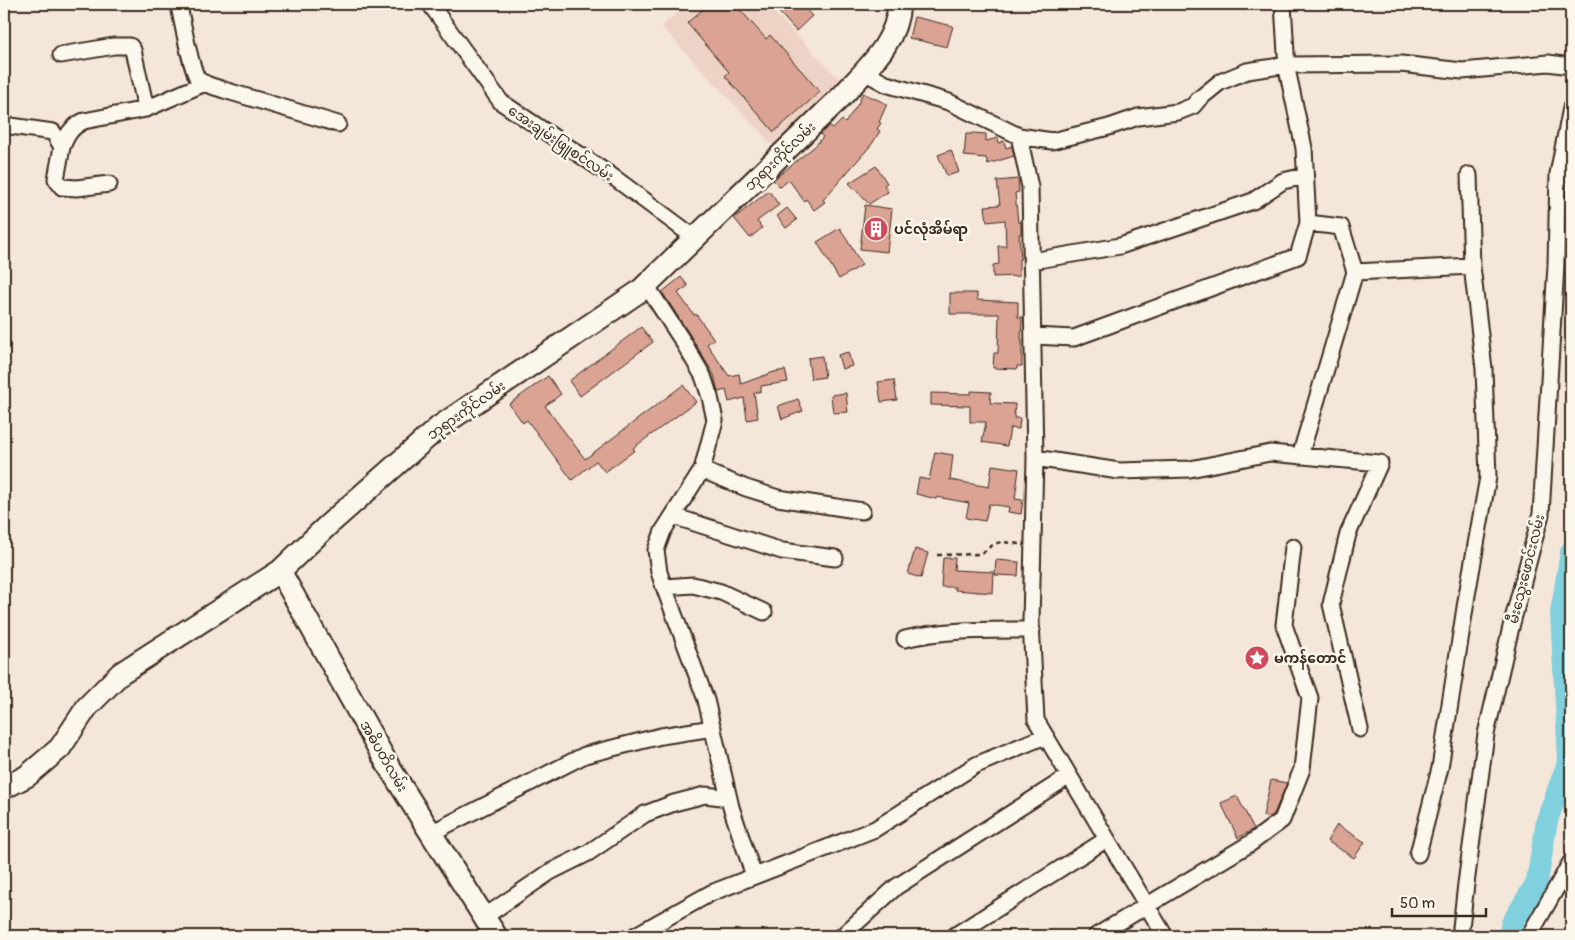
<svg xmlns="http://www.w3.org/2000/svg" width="1575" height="940" viewBox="0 0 1575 940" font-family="Pangolin,'Noto Sans Myanmar',sans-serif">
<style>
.built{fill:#edd2c5}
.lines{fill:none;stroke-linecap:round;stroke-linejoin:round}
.river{stroke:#81d0de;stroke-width:22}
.building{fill:#dba394;stroke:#3b2a1e}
.street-casing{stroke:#3b2a1e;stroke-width:19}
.secondary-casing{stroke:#3b2a1e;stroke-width:25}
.path{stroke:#3b2a1e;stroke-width:2.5;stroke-dasharray:5 4;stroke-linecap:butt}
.street{stroke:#fbf7ec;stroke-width:15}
.secondary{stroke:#fbf7ec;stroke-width:21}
.labels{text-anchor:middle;stroke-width:5;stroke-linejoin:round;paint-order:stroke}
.street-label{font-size:14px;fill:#3b2a1e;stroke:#fbf7ec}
.poi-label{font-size:14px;font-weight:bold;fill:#3b2a1e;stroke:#fbf7ec;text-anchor:start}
</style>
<rect width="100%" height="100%" fill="#f5e6da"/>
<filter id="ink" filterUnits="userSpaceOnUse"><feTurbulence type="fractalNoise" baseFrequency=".02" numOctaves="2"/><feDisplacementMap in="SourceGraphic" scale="10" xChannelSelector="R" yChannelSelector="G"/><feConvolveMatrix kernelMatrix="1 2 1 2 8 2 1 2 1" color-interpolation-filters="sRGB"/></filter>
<g filter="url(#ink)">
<path class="built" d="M689 4H766L841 81 774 147 661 26Z"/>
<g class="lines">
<path class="river" d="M1509 936 1512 923 1537 882 1547 820 1569 760 1561 613 1571 552"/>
</g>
<path class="building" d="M709 4H735L766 39 770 35 820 92 774 132 725 76 729 72 687 23Z
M784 4H801L812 16 796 31 777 10Z
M914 17 953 26 947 47 909 38Z
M863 93 887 104 879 122 881 123 877 129 880 131 872 144 823 200 825 202 814 210 806 199 804 201 789 180 780 187 773 180 815 146 823 137 820 134 829 126 833 129 842 120 845 123 858 104Z
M972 133 986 134V141L998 138 999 143 1004 141 1006 148 1012 146 1014 156 988 164 986 158 964 156 966 134H971Z
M951 150 959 172 947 176 938 155Z
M876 166 887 183 884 185 888 192 869 204 849 183Z
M1018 179 1019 192 1015 193 1018 222H1021V234H1019L1021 259H1019V276L993 277V265L999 264 998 246H1006L1005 220 987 222 985 206 1000 205 997 181Z
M769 191 779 205 757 221 762 228 750 238 734 218Z
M865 205 892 209 887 252 860 249Z
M787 208 797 220 786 228 777 216Z
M840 228 862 265 839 279 817 242Z
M681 277 688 286 678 293 694 315 696 314 714 339 707 344 729 376 739 374 741 384 774 372 785 370 788 382 761 386V391L754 393 758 418 747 420 744 398 729 402 726 390 718 392 714 375 690 335 662 292Z
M950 293H977V300L1018 302V317H1022L1021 339H1022V366H1017V369L993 368 994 353H998L999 314H950Z
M641 327 653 342 580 396 569 381Z
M848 352 852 366 842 369 838 355Z
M822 356 825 377 811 379 808 358Z
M548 376 561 394 545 406 585 459 683 385 696 402 633 448 635 450 605 472 596 461 572 480 527 420 523 423 509 404Z
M894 380 897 400 881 402 878 382Z
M971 391 991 392 990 403 1015 404 1014 418H1020L1019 429 1010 428 1007 446 982 442 986 422H970V406L931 405V393L971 394Z
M846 393 848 412 833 413 831 395Z
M798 399 803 411 782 419 778 406Z
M935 452 953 455 950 480 989 487 992 465 1019 469 1015 499 1023 500 1021 514 1008 512 1009 507 989 504 985 521 966 518 969 503 937 497 936 499 916 494 919 478 929 480Z
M915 549 928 553 921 578 908 574Z
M943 558H955L954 570 994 572 993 593 955 590V587H941Z
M996 560 1019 562 1018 576 995 575Z
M1271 780 1287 783 1274 814 1270 817 1263 816Z
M1237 796 1254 829 1238 838 1221 803Z
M1337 825 1365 842 1354 858 1327 841Z"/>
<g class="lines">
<defs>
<path id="street" d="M430 4 501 102 616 179 695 238
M1283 4 1287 69 1304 148 1308 223 1341 227 1355 272 1472 266
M179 6C182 20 191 70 198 79 204 85 216 87 224 90L338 124
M61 55 114 46H130L133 50 146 109
M864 72 886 84 949 102 1019 136 1052 141 1109 127 1138 117 1178 112 1193 106 1199 99 1220 82 1247 71 1287 65 1401 64 1462 71 1548 63 1571 66
M4 125 53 132 62 147 56 179 62 187 77 188 109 184
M1019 136 1030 187 1035 458 1031 622 1036 720 1165 936
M62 147C67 135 71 127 84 121L146 109 205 83
M1032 261 1120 246 1253 201 1283 181 1305 176
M646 285 682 340 703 376 710 397 715 420 702 470 663 531 656 550 659 572 664 587 706 700 731 807 754 876
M1033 336 1074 338 1298 256 1308 223
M1300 456 1355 272
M1035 458 1119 471 1190 469 1270 453 1380 463 1348 534 1331 604 1360 729
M702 470 746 488 778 498 862 511
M673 516 782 551 835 558
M664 587 693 585 721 592 764 612
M905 639C946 629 989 630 1032 630
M431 833 585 755 661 736 713 728
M1418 854 1440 768 1467 595 1488 477 1484 369 1472 266 1469 175
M484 917 550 872 588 853 645 814 674 803 705 795 729 798
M634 936 711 893 875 829 976 765 1045 736
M842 936 896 887 1069 776
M954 936 1107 839
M1096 936 1251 843 1282 820 1302 769 1310 698 1284 625 1293 547
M1460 936 1466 884 1486 734 1512 623 1541 514 1556 265 1558 174 1571 108
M1529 936 1571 862"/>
<path id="secondary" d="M280 571 389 767 496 936
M4 788 27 776 60 748 87 707 121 673 280 571 327 526 439 427 640 291 843 95C868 67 897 43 899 4"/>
</defs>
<use href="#street" class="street-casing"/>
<use href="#secondary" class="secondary-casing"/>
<path class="path" d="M937 555 982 554C996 540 1000 541 1019 544"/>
<use href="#street" class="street"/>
<use href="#secondary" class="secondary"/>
</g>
</g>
<defs>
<symbol id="building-disc" viewBox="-11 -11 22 22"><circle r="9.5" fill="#d1495b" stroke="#fbf7ec"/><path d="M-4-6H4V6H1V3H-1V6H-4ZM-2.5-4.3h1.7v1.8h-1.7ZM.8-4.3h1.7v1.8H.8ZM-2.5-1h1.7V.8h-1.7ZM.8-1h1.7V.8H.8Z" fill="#fff"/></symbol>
<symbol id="sight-disc" viewBox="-11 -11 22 22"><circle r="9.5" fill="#d1495b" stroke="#fbf7ec"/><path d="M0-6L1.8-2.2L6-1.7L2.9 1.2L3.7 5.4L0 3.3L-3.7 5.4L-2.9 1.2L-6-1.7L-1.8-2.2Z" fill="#fff"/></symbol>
</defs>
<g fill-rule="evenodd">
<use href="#building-disc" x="862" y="215" width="28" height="28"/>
<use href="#sight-disc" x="1243" y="644" width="28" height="28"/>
</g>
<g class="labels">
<g class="street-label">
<text transform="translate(561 143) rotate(34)" y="5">အေးချမ်းဖြူစင်လမ်း</text>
<text transform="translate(780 156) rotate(-44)" y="5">ဘုရားကိုင်လမ်း</text>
<text transform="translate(466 410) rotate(-35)" y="5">ဘုရားကိုင်လမ်း</text>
<text transform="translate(1526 569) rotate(-76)" y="5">မီးသွေးဖောင်းလမ်း</text>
<text transform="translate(384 756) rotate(60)" y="5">အဓိပတိလမ်း</text>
</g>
<g class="poi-label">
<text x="894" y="234">ပင်လုံအိမ်ရာ</text>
<text x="1274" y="663">မကန်တောင်</text>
</g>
</g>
<rect width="1575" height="940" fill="none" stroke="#fbf7ec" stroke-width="20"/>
<rect x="10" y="10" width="1555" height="920" fill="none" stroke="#3b2a1e" stroke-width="2" filter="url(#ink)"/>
<path d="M1392 908v8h94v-8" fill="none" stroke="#3b2a1e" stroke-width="2.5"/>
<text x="1400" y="908" font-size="15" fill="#3b2a1e" stroke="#fbf7ec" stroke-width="4" paint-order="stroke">50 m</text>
</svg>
